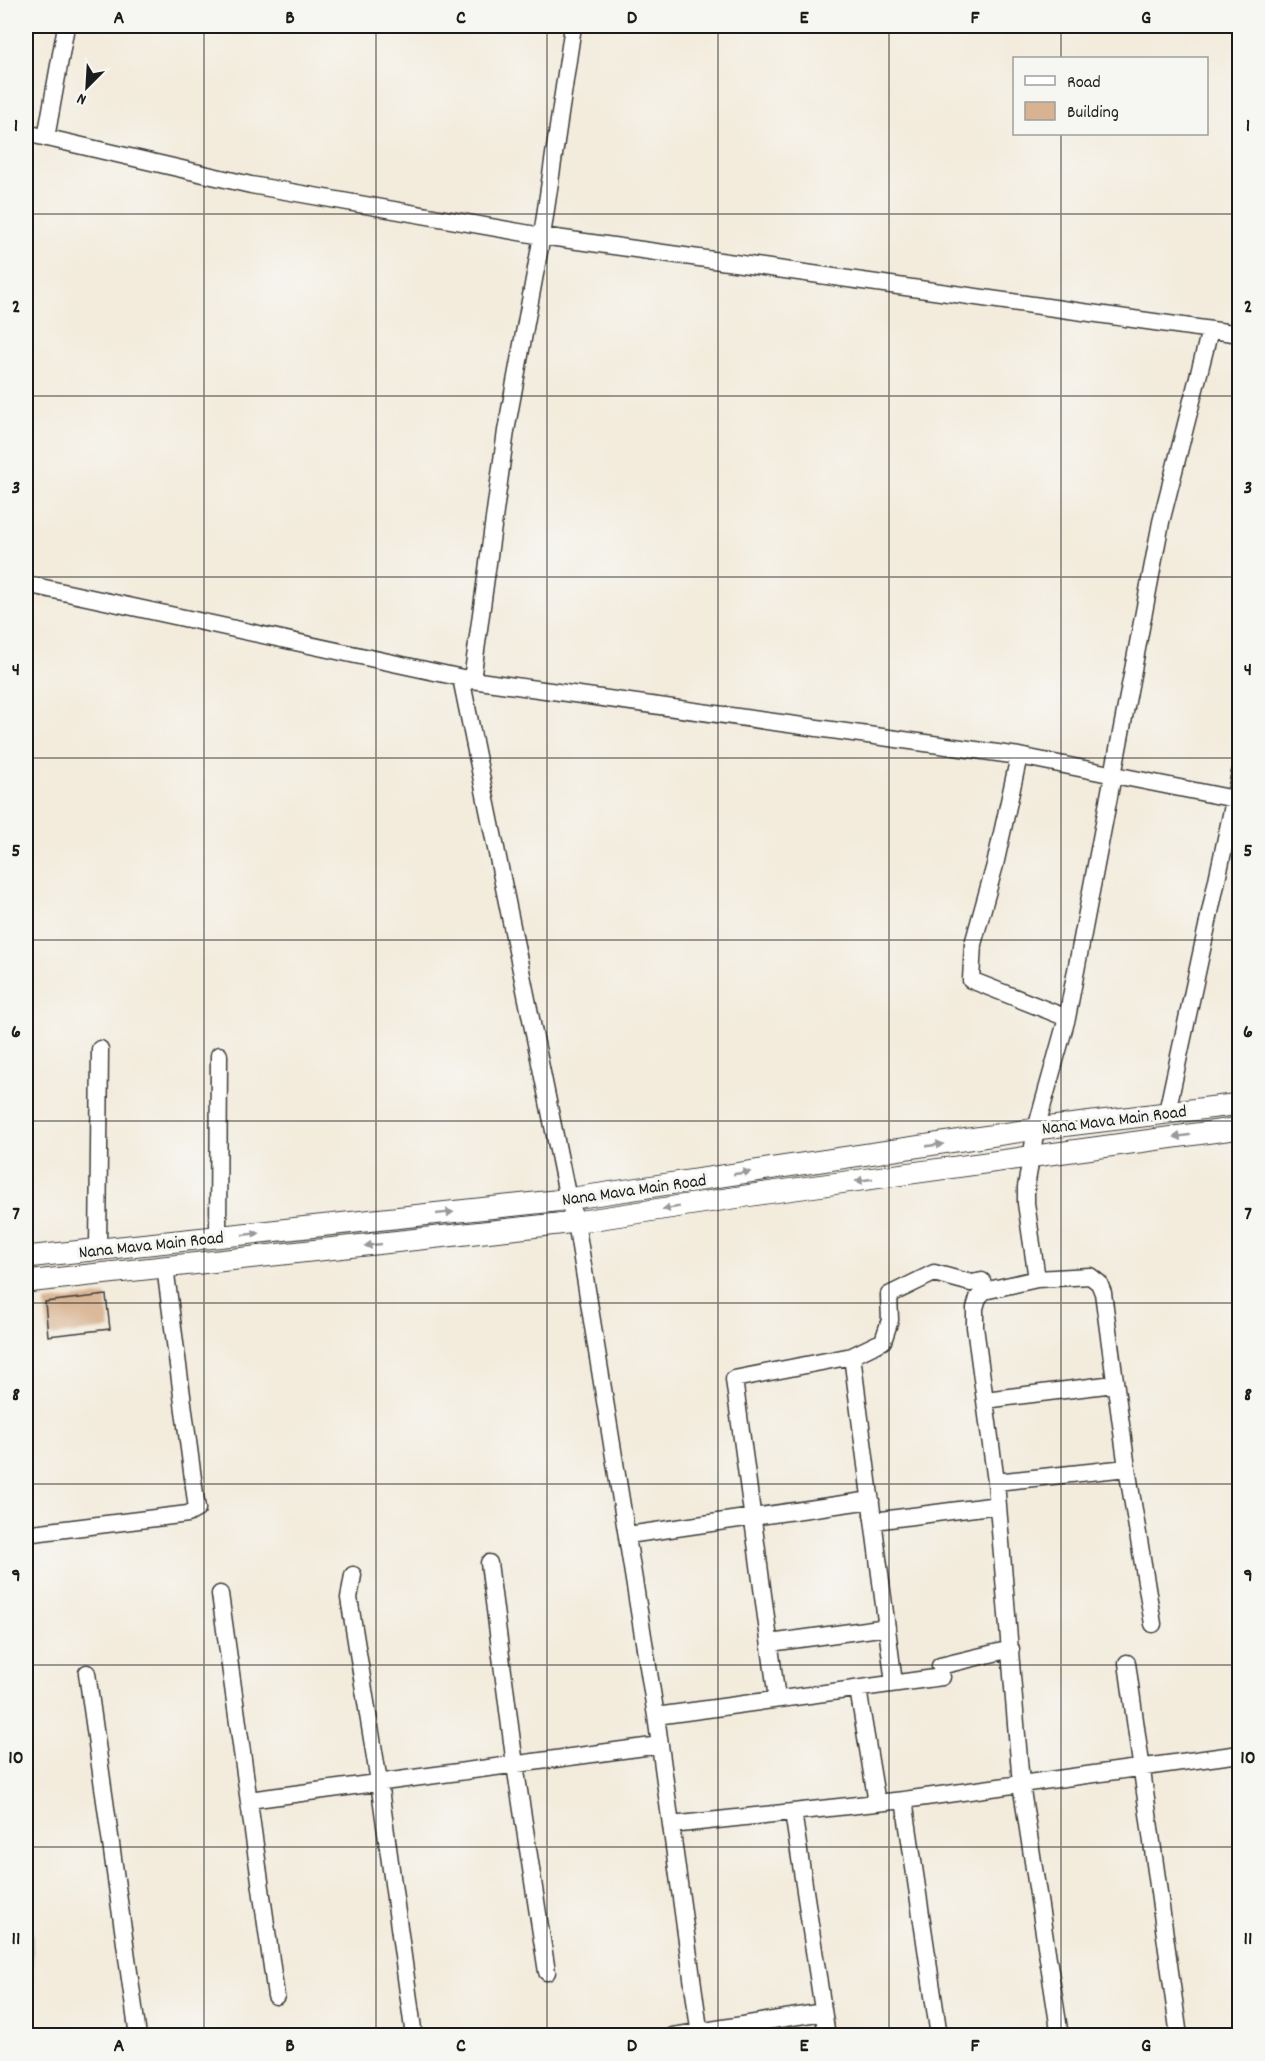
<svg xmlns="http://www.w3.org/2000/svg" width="1265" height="2061" viewBox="0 0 1265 2061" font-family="Dekko,sans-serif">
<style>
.green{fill:#a4d584;stroke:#607850;stroke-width:1.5}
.building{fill:#d8b291}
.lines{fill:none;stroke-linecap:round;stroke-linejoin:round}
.minor-casing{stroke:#3c3b39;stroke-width:19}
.tertiary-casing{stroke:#3c3b39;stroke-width:23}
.minor{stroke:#fff;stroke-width:16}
.tertiary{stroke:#fff;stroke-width:21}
.oneway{fill:#999}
.grid{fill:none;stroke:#1c1c1c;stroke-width:1.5;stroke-opacity:0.55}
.labels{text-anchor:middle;stroke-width:6;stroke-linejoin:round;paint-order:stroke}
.street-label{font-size:18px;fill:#1c1c1c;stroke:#f6f6f2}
.neatline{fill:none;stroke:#1c1c1c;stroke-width:2}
.grid-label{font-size:20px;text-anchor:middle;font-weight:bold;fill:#1c1c1c}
</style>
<rect width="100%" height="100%" fill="#f6f6f2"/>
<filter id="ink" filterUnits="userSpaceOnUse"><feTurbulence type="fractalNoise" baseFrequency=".0167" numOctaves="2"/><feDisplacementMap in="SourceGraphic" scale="12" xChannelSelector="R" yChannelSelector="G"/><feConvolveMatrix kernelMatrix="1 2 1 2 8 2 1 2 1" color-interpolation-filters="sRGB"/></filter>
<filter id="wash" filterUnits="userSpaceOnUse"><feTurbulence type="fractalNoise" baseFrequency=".008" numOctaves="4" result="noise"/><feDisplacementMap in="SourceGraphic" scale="24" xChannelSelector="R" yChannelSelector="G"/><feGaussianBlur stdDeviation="1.35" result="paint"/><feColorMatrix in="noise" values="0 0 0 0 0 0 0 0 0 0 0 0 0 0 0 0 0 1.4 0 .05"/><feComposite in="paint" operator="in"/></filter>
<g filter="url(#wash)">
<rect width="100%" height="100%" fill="#f3ebdb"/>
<path class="green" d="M31 1895 32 2035 26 2036V1896Z"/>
<g id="blocks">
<path class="building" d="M106 1295 110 1329 48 1336 45 1302Z"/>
</g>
</g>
<g filter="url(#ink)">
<use href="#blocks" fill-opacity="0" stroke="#3c3b39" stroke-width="1.5"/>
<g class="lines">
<defs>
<path id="minor" d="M26 133 251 185 542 236 1240 334
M46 138 66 26
M26 584 472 680 1019 756 1240 800
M461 678 568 1199 576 1222 656 1716 700 2036
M472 680 506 431 542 236 573 26
M1019 756 995 865 973 944 971 980 1067 1018
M1167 1112 1240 773
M218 1237 219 1055
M98 1250 100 1049
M852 1356 894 1683
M985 1400 1114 1384
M996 1482 975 1327V1308L978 1298 984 1291 1037 1279
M874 1521 998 1505
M26 1530 33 1533 188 1514 197 1509 165 1267
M628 1535 871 1500
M489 1563 515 1765 547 1972
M353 1575 349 1598 379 1782 414 2036
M220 1594 276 1996
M1153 1624 1127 1468 1103 1293 1099 1283 1090 1276 1037 1279 1026 1203V1187L1036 1129 1067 1018 1161 522 1210 330
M770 1643 887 1627
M1127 1663 1179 2036
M940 1666 1011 1649
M87 1673 138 2036
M858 1689 877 1803
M777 1699 734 1379 852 1356 883 1341 890 1320 889 1295 934 1273 971 1283 982 1281
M656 1716 942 1677
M249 1800 660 1745
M904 1800 939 2036
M793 1812 827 2036
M671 1825 904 1800 1240 1754
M673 2036 823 2012
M1060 2036 1021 1784 996 1482 1127 1468"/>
<path id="tertiary" d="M26 1257 554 1201 1036 1129 1240 1104
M26 1282 576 1222 766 1193 1240 1128"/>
</defs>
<use href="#minor" class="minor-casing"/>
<use href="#tertiary" class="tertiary-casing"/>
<use href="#minor" class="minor"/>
<use href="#tertiary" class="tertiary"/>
</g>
<defs><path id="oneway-solid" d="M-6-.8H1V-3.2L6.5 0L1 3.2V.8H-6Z" transform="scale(1.5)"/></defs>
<g class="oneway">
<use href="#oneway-solid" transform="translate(1182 1136) rotate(172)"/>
<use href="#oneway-solid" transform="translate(935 1145) rotate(-8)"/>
<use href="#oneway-solid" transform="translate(742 1173) rotate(-8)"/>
<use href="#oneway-solid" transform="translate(864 1180) rotate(172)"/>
<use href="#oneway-solid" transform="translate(671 1208) rotate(171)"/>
<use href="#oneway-solid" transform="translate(445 1213) rotate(-6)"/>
<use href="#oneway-solid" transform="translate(251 1234) rotate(-6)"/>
<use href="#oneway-solid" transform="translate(373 1245) rotate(174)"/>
</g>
</g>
<path class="grid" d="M204 26V2036M376 26V2036M547 26V2036M718 26V2036M889 26V2036M1061 26V58M1061 134V2036M26 214H1240M26 396H1240M26 577H1240M26 758H1240M26 940H1240M26 1121H1240M26 1303H1240M26 1484H1240M26 1665H1240M26 1847H1240"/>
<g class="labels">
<g class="street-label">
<text transform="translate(1114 1119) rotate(-7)" y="6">Nana Mava Main Road</text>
<text transform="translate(634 1189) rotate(-8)" y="6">Nana Mava Main Road</text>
<text transform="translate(151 1244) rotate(-6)" y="6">Nana Mava Main Road</text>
</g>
</g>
<rect width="1265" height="2061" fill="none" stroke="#f6f6f2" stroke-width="66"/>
<rect x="1013" y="57" width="195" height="78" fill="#f6f6f2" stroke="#9f9f9c" stroke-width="1.5"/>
<rect x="1025" y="76" width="30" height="9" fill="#ffffff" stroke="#9f9f9c" stroke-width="1.5"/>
<text x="1067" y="87" font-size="18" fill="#1c1c1c">Road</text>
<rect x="1025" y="102" width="30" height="18" fill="#d8b291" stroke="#9f9f9c" stroke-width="1.5"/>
<text x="1067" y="117" font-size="18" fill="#1c1c1c">Building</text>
<g transform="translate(87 87) rotate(204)" stroke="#f6f6f2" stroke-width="4.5" paint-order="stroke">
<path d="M0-4.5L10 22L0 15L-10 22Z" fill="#1c1c1c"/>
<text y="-9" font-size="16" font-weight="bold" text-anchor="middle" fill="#1c1c1c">N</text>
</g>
<rect x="33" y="33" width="1199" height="1995" class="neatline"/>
<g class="grid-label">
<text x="119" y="23">A</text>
<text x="290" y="23">B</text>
<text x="461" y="23">C</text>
<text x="632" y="23">D</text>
<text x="804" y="23">E</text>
<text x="975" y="23">F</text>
<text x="1146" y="23">G</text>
<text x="16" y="131">1</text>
<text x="1248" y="131">1</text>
<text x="16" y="312">2</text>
<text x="1248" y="312">2</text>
<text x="16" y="493">3</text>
<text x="1248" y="493">3</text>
<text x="16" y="675">4</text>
<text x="1248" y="675">4</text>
<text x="16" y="856">5</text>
<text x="1248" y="856">5</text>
<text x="16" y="1037">6</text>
<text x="1248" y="1037">6</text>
<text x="16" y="1219">7</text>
<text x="1248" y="1219">7</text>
<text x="16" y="1400">8</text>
<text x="1248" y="1400">8</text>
<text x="16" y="1581">9</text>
<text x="1248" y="1581">9</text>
<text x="16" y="1763">10</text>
<text x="1248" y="1763">10</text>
<text x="16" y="1944">11</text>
<text x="1248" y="1944">11</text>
<text x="119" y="2051">A</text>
<text x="290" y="2051">B</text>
<text x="461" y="2051">C</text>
<text x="632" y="2051">D</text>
<text x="804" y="2051">E</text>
<text x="975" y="2051">F</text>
<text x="1146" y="2051">G</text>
</g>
</svg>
